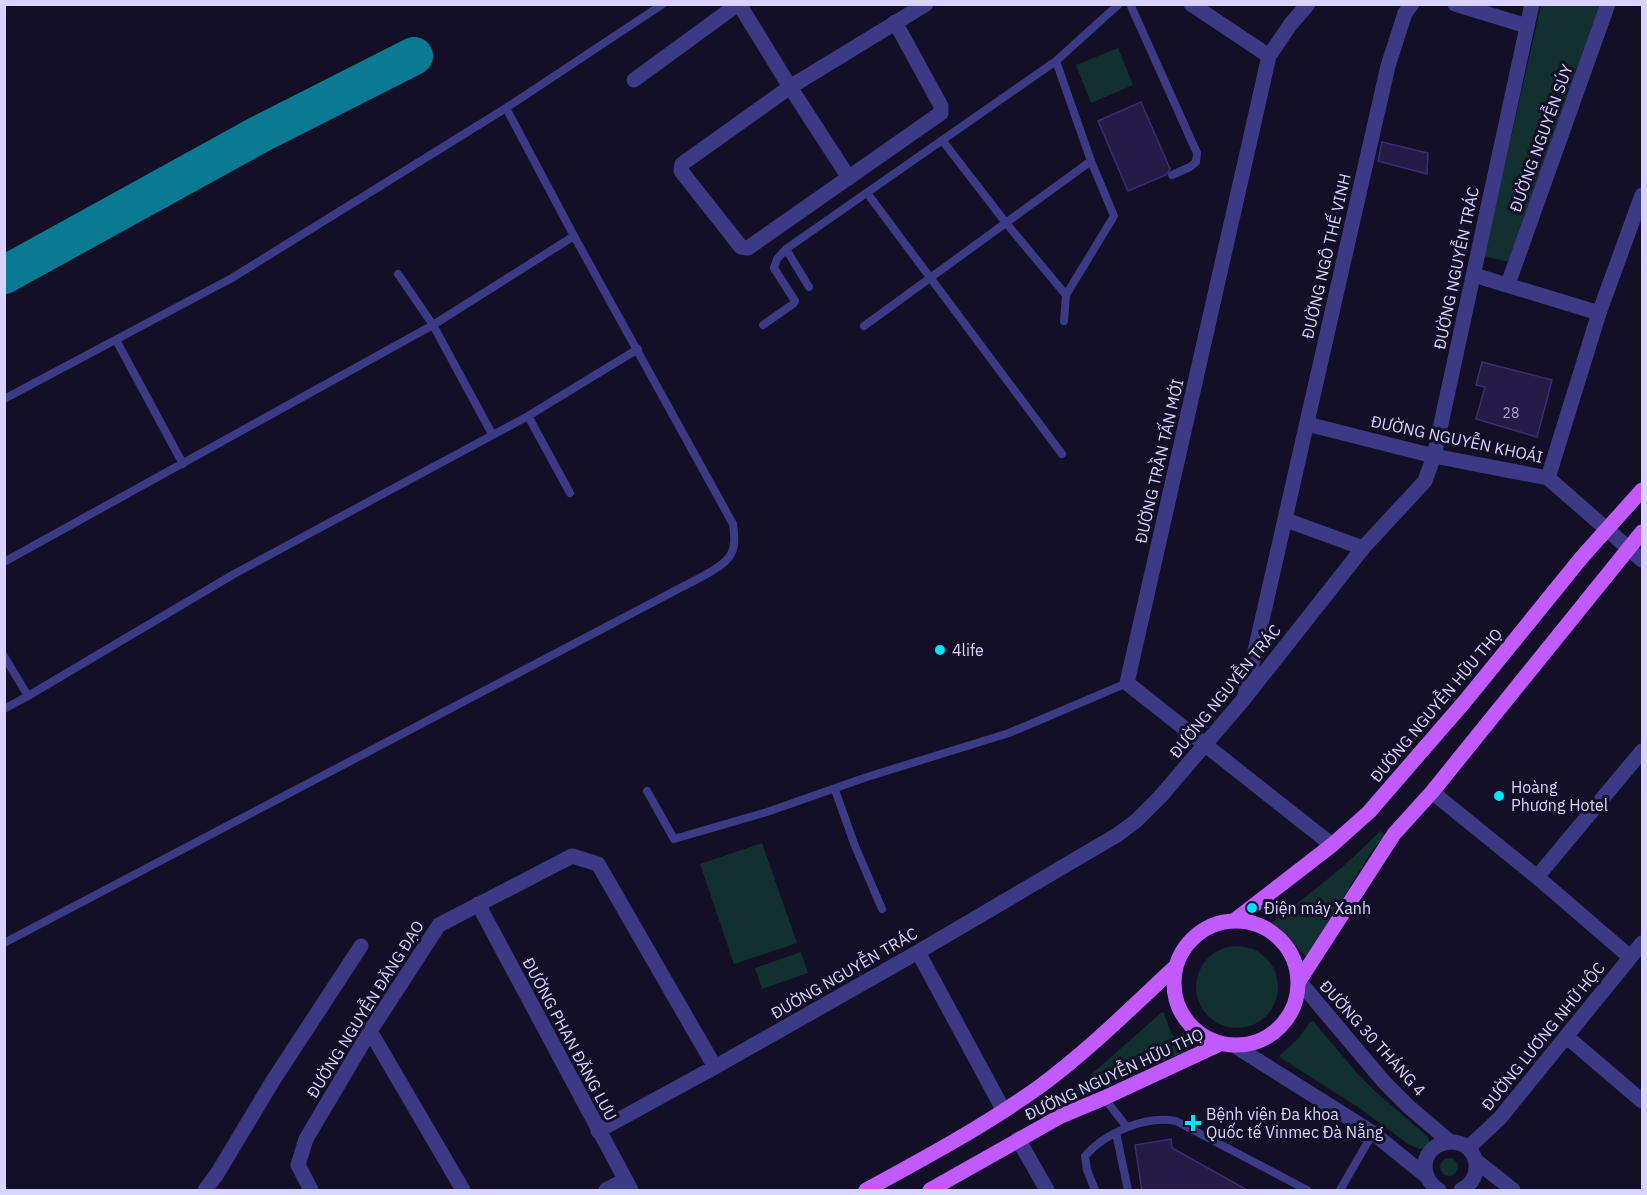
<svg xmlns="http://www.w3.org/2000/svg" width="1647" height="1195" viewBox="0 0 1647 1195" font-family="'IBM Plex Sans',sans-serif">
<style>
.green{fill:#12302f}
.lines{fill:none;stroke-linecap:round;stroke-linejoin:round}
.taxiway{stroke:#0a7a92;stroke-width:38}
.building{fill:#241b47;stroke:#3b2d73;stroke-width:1.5}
.service{stroke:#3d3a85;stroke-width:8}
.minor{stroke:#3d3a85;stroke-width:15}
.tertiary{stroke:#3d3a85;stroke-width:15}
.primary{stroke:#c25bff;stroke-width:15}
.poi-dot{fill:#00e5ff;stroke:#130f26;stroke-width:2}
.labels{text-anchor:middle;stroke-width:6;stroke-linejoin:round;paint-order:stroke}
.number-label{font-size:14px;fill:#aca6d1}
.street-label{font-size:16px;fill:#d9d4ff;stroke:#130f26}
.poi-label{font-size:16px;fill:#d9d4ff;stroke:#130f26;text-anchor:start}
</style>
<rect width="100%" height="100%" fill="#130f26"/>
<path class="green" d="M1541 5H1601L1509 262 1484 256Z
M1118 48 1133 85 1091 103 1076 65Z
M1380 831 1385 835 1369 855 1307 958 1288 936 1270 924C1308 895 1347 866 1380 831Z
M762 843 797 943 734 964 700 864Z
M1196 987a41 41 0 1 1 82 0a41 41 0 1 1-82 0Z
M801 952 808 973 762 989 755 968Z
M1162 1012 1164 1013 1171 1033 1185 1050 1184 1053C1140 1068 1099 1083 1060 1108L1056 1101 1076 1088Z
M1313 1021 1357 1073 1377 1093 1427 1136 1430 1142 1425 1148 1419 1149 1408 1144 1358 1107 1279 1057 1280 1055 1298 1039 1310 1022Z
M1440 1167a9 9 0 1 1 18 0a9 9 0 1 1-18 0Z"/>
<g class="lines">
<path class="taxiway" d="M4 275 260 134 414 56"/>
</g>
<path class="building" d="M1141 102 1170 169 1166 175 1128 191 1098 121Z
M1382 142 1428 153 1427 174 1378 161Z
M1482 362 1552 380 1537 437 1476 419 1485 387 1476 385Z
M1171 1139 1172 1148 1249 1191H1142L1135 1145Z"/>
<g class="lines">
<path class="service" d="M1130 4 1197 153 1196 162 1190 167 1172 175
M1056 61 1091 161 1114 216 1066 295
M942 140 1006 223 1066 295 1064 321
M867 193 1062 454
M786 249 809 287
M398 274 433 325 574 236
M763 325 793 304 795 301 774 268 777 259 786 249 1056 61 1119 4
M864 326 1091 161
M116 340 183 464
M4 399 232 278 506 108 663 4
M528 416 570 493
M4 562 433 325 492 434
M4 656 28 696 234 574 528 416 638 349
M4 709 28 696
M835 790 855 846 882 909
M647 791 674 839 767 812 867 777 1009 733 1127 683
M4 943 682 587C695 580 725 567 731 554 736 545 734 534 733 524L574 236 506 108
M1104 1098 1127 1127
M1116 1133 1128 1190
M1095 1190 1087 1170 1085 1156C1105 1133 1145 1115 1176 1121L1307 1190
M1340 1190 1373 1133"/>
<path class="minor" d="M739 4 790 87 849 178
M1191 4 1269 56
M1308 4 1290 25 1269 56 1127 683 1332 845
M1455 4 1527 26
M895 22 941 106V113L748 248 741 247 681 171 682 164 790 87 926 4
M634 80 738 4
M1474 275 1599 313
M1508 284 1608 4
M1307 424 1434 456 1548 478 1642 560
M1548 478 1599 313 1642 195
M1286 520 1363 548
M1245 695 1388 66 1405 13 1412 4
M1432 792 1537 877 1630 957
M1537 877 1642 751
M478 904 631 1190
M918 952 1004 1111
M370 1031 463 1190
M1567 1037 1642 1101
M598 1131 715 1067 918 952 1117 835 1136 821 1160 797 1243 700 1363 548 1425 481 1434 456 1532 4
M1018 1139 1047 1190
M1468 1148 1500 1118 1642 943
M205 1190 217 1174 274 1079 361 946
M311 1190 298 1165 306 1139 370 1031 439 925 572 856 598 864 715 1067
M606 1190 625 1180"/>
<path class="tertiary" d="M1299 981 1384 1082 1409 1107 1449 1141
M1235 1046 1373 1133 1426 1176
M1475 1160 1513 1190
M1439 1190C1432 1186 1428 1181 1426 1173 1417 1139 1472 1129 1476 1164 1477 1176 1471 1185 1461 1190"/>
<path class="primary" d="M1235 920 1332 845 1369 812 1466 700 1582 557 1642 490
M1174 983a62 62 0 1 1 124 0a62 62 0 1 1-124 0Z
M1299 981 1394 834 1432 792 1642 532
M866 1190C925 1158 984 1126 1039 1087 1088 1051 1132 1007 1176 966
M930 1190 1061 1116 1104 1098 1220 1044"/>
</g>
<g class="poi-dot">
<circle cx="940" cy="650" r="6"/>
<circle cx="1499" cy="796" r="6"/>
<circle cx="1252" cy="908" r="6"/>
<path d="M1190 1114h6v6h6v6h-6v6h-6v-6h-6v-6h6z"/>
</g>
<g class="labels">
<g class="number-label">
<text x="1511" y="418">28</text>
</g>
<g class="street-label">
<text transform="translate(1541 138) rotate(-70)" y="6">ĐƯỜNG NGUYỄN SÚY</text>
<text transform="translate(1326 256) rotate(-77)" y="6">ĐƯỜNG NGÔ THẾ VINH</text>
<text transform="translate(1456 268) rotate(-78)" y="6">ĐƯỜNG NGUYỄN TRÁC</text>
<text transform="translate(1457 439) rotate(12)" y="6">ĐƯỜNG NGUYỄN KHOÁI</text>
<text transform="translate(1159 461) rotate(-77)" y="6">ĐƯỜNG TRẦN TẤN MỚI</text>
<text transform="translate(1225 691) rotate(-51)" y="6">ĐƯỜNG NGUYỄN TRÁC</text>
<text transform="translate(1436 705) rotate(-50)" y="6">ĐƯỜNG NGUYỄN HỮU THỌ</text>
<text transform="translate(844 973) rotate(-30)" y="6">ĐƯỜNG NGUYỄN TRÁC</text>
<text transform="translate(365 1009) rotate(-58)" y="6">ĐƯỜNG NGUYỄN ĐĂNG ĐẠO</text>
<text transform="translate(1543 1036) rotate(-51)" y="6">ĐƯỜNG LƯƠNG NHỮ HỘC</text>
<text transform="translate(1373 1038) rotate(48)" y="6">ĐƯỜNG 30 THÁNG 4</text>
<text transform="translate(570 1039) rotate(62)" y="6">ĐƯỜNG PHAN ĐĂNG LƯU</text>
<text transform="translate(1114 1074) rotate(-25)" y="6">ĐƯỜNG NGUYỄN HỮU THỌ</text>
</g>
<g class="poi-label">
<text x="952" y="656">4life</text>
<text x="1511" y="793">Hoàng<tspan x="1511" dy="18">Phương Hotel</tspan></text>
<text x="1264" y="914">Điện máy Xanh</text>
<text x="1206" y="1120">Bệnh viện Đa khoa<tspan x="1206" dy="18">Quốc tế Vinmec Đà Nẵng</tspan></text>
</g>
</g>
<rect width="1647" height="1195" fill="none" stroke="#d9d4ff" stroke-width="12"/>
</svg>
